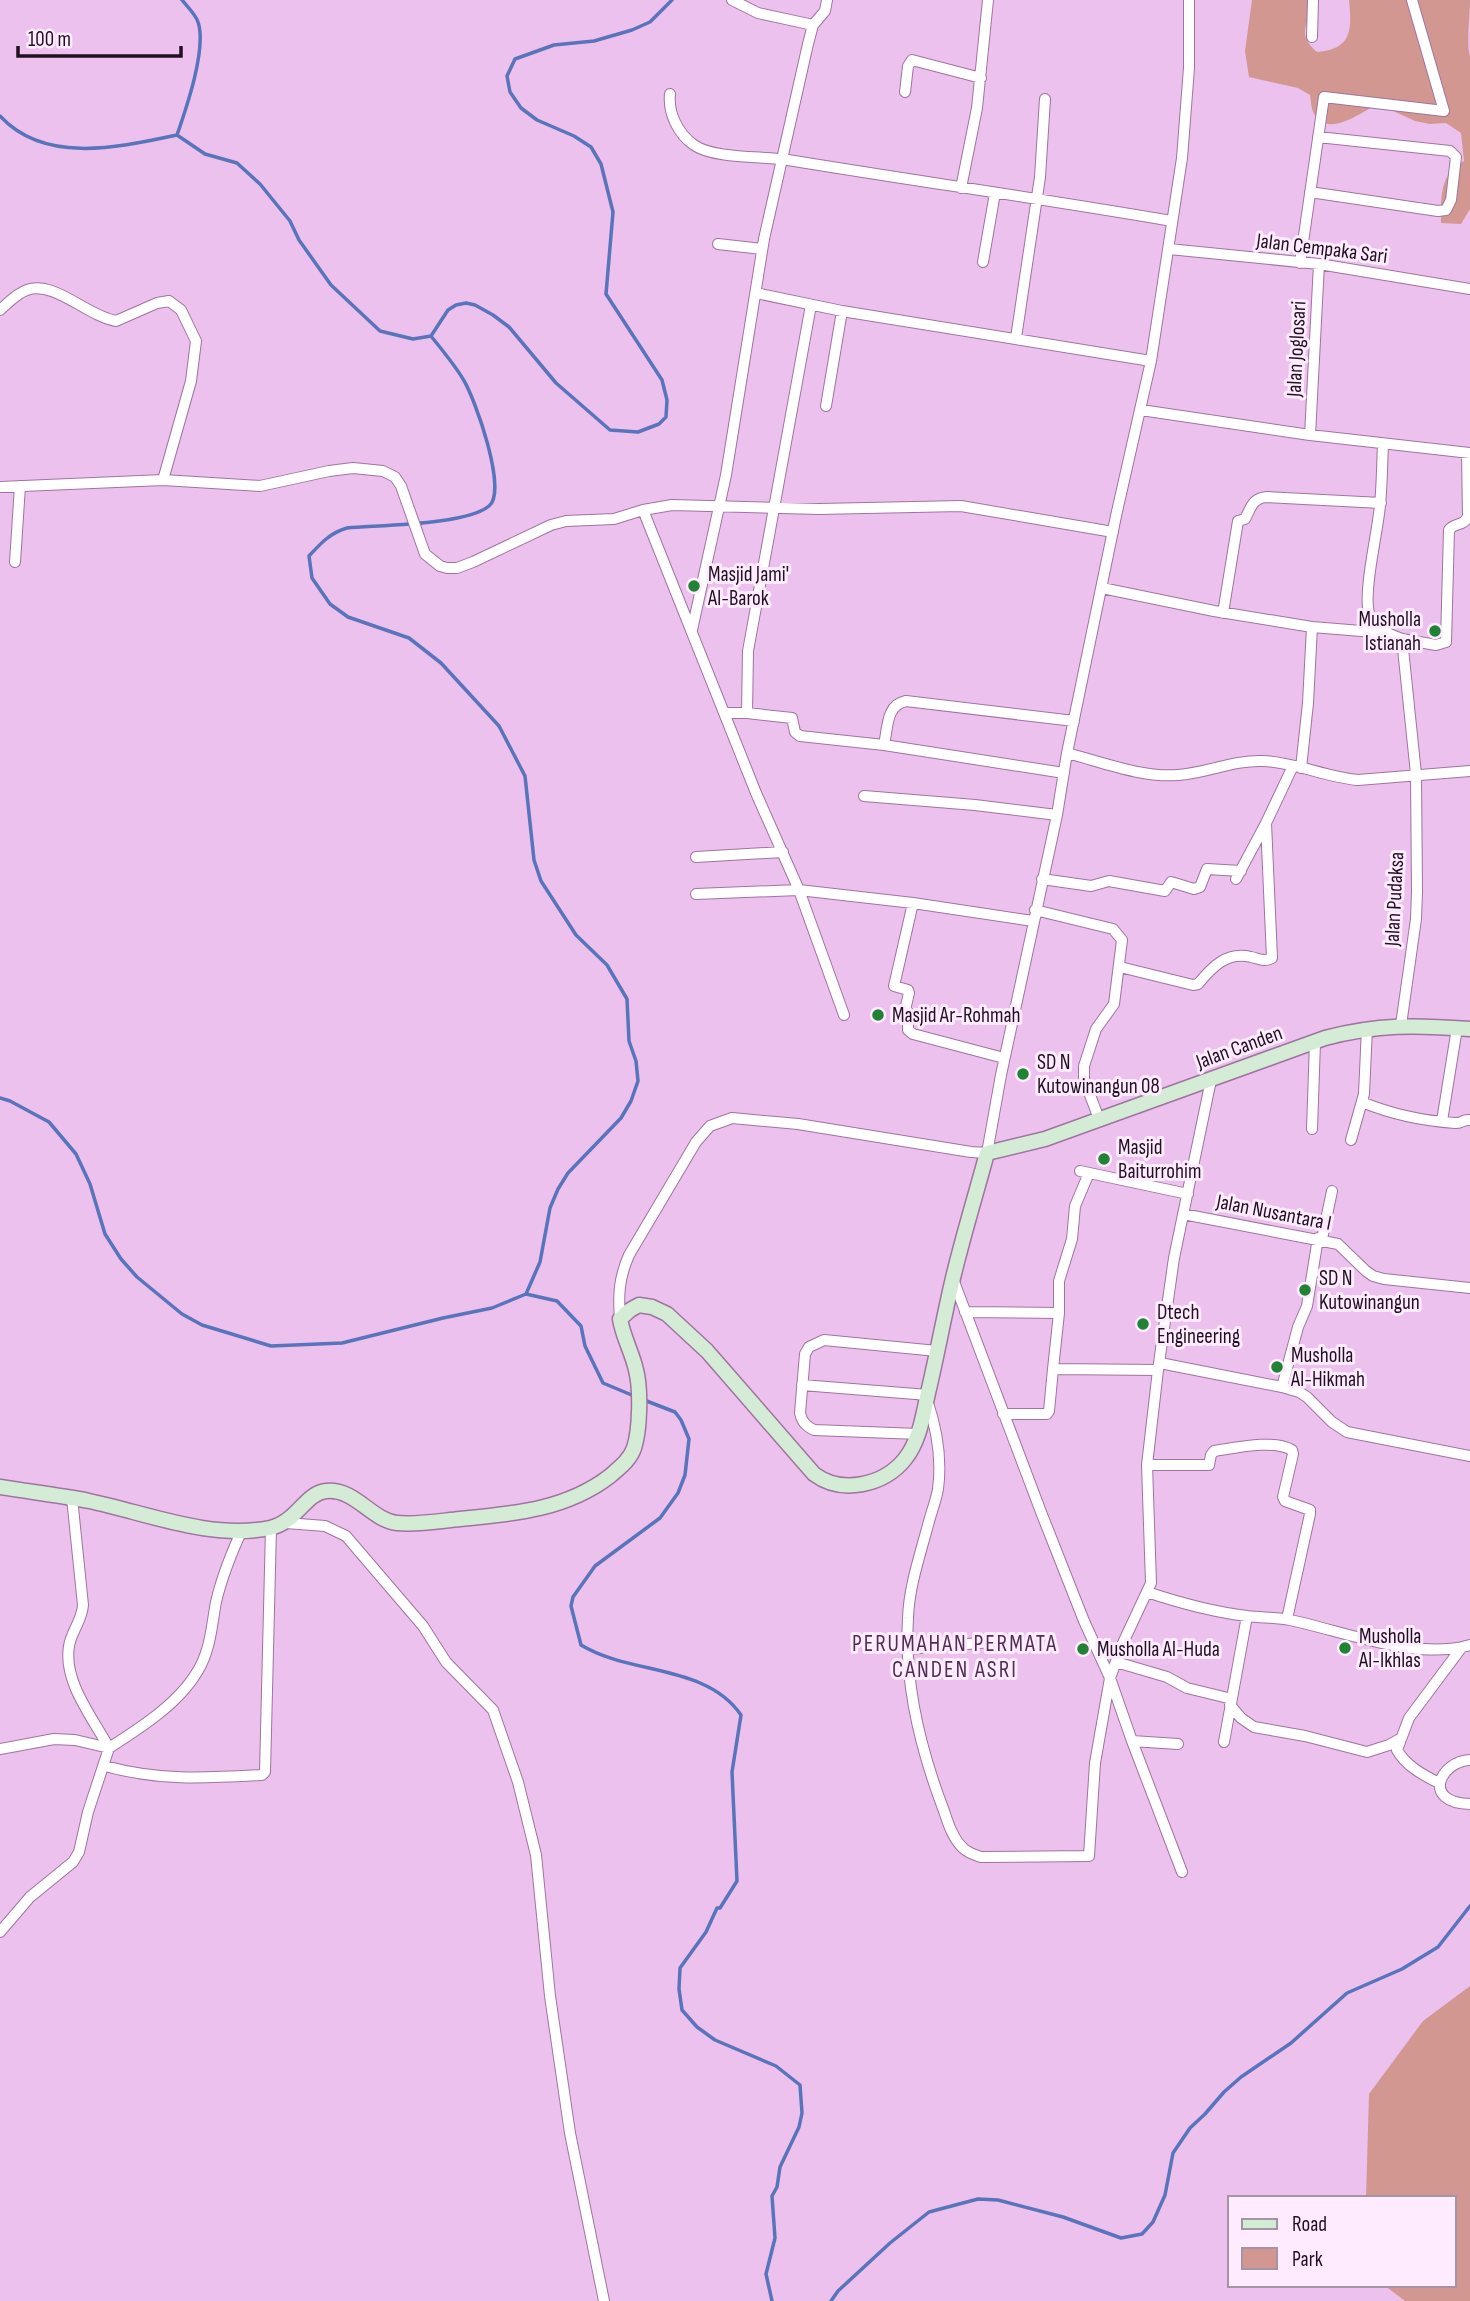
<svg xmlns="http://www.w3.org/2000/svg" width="1470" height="2301" viewBox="0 0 1470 2301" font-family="'Sofia Sans Condensed',sans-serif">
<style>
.green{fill:#d29790}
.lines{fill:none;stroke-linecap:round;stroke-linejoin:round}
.stream{stroke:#5874ba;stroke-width:3.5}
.street-casing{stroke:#9e759e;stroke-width:12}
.secondary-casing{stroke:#9e759e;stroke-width:17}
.street{stroke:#fff;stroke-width:10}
.secondary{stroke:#d4ecd6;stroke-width:14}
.poi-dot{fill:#218134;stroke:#feecfe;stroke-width:2.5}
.labels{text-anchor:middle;stroke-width:6;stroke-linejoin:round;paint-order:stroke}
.street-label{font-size:21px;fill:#201020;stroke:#feecfe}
.poi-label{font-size:21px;fill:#201020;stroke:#feecfe;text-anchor:start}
.neighbourhood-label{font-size:23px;letter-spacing:2px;fill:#522e53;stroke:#feecfe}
</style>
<rect width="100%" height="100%" fill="#edc1ed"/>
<path class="green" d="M1252 0H1318C1308 21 1295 34 1317 52 1352 49 1352 30 1349 0H1470C1470 15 1466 45 1470 56V209L1461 224 1441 223C1441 198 1439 174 1464 161L1461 133 1446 123 1430 124 1415 121 1378 104C1361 112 1327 140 1313 112 1311 107 1311 100 1310 95L1298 88 1249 77 1245 51Z
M1470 1986V2301H1405L1384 2285H1454V2198H1366L1369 2094 1423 2021Z"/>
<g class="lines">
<path class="stream" d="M0 116C45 165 120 147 177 135L205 154 237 163 260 184 290 221 299 240 331 285 380 331 413 339 431 336C442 350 454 364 463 379 475 398 508 491 489 506 466 525 380 525 347 528 330 533 321 543 309 556L312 578 330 604 348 617 409 638 441 663 499 726 525 776 534 860 541 881 576 935 607 965 627 999 629 1041 636 1061 638 1081 631 1101 621 1118 568 1173 558 1189 550 1208 540 1262 526 1294 492 1308 443 1318 342 1343 271 1346 202 1325 182 1314 137 1277 121 1259 105 1234 90 1184 76 1154 49 1122 10 1101 0 1098
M177 135C186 109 207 49 198 22 196 15 187 6 182 0
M431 336 448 310 456 305 466 303 475 305 493 315 509 327 556 383 610 430 638 432 659 424 666 417 667 400 662 380 606 294 613 212 601 164 591 147 574 136 537 120 521 108 510 92 507 76 515 59 554 45 594 41 632 30 650 22 672 0
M526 1294 557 1301 581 1326 585 1346 603 1383 634 1396
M644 1400 675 1412 681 1420 689 1439 685 1475 678 1493 660 1518 595 1566 573 1597 571 1606 581 1645C630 1675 706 1664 741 1715L732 1772 737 1881 720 1908H717L706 1932 680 1968 679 1989 682 2010 697 2027 715 2040 776 2066 800 2085 802 2113 799 2127 780 2167 777 2187 772 2196 775 2238 766 2274 772 2301
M831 2301 838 2291 890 2243 929 2212 978 2199 998 2200 1063 2217 1121 2238 1142 2234 1153 2222 1165 2195 1173 2153 1190 2128 1205 2114 1224 2092 1241 2077 1291 2043 1347 1993 1402 1969 1438 1947 1470 1906"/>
<defs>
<path id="street" d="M732 0 758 13 813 25
M1312 37 1313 0
M905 92 908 66 912 60 981 78
M670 94C668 113 678 134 694 145 714 159 763 156 788 160 916 181 1044 199 1172 221
M961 188 977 108 988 0
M1310 192 1438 211 1446 210 1451 200 1456 157 1450 151 1318 137
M718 244 762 249
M1169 249 1319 264 1470 289
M983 262 995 193
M1300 263 1324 97 1444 111 1412 0
M756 293 842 311 1151 361
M0 310C8 303 17 293 27 290 54 280 87 316 116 321L157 303 169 301 181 310 196 341 191 381 163 480
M1016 338 1040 177 1045 99
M826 406 842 311
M1141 410 1310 435 1470 453
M1310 435 1319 264
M1383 445C1382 465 1382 485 1380 505 1378 531 1363 591 1369 613 1373 629 1389 634 1402 639L1416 774 1417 892 1416 919 1401 1025
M0 487 163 480 260 486 329 471 353 468 383 471 395 477 401 486 425 554 440 566 447 568H457L473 562 551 525 566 521 614 519 643 510 672 505 819 509 961 506 1113 532
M643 510 756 793 799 890 844 1015
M15 562 20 486
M1102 588 1214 611 1312 627 1386 633
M1223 613 1238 521 1245 519C1251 508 1252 498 1267 497L1381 503
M692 630 726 475 764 239 808 44 813 25 825 11 827 0
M1402 639 1436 645 1446 642 1449 530C1454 522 1464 527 1468 516L1467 453
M725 713H747L792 718 795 732 800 736 884 745 1064 773
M747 713 748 651 811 305
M884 745C888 727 886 705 906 701L1074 721
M1067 753C1102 762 1142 778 1178 775 1207 773 1233 760 1263 761 1295 762 1325 777 1358 780L1470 771
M1301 768 1308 703 1312 627
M864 796 975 805 1057 815
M696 857 783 852
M1042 879 1091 886 1109 881 1165 891 1171 882 1194 889 1200 887 1207 869 1241 871
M1236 879 1266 823 1293 766
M696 894 799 890 913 903 1033 921
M913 903 894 986 908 990 909 993 905 1010 908 1012V1030L913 1034 1004 1058
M1035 910 1113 929 1122 940 1114 1004 1096 1029 1084 1066V1079L1099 1119
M1120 967 1193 985 1198 984C1212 967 1227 951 1251 957 1260 959 1264 962 1272 958L1266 823
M1362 1102C1391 1114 1424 1121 1455 1123 1462 1124 1462 1119 1470 1120
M1442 1121 1457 1028
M1312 1129 1315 1042
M1351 1140 1364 1094 1367 1028
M1080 1171 1188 1194
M1183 1214 1338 1244 1366 1271 1373 1276 1384 1279 1470 1288
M1322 1239 1332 1191
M953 1279 1041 1512 1084 1621 1110 1678 1132 1741 1182 1872
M965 1312 1059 1313 1053 1369 1158 1370
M1059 1313V1281L1072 1239 1075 1206 1089 1173
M620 1319C618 1295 619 1278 629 1255L696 1142 710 1126 732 1118 798 1124 971 1152 987 1153 1001 1075 1057 815 1067 753 1116 516 1151 361 1182 158 1189 68V0
M1160 1363 1282 1387 1299 1392 1307 1397 1332 1422 1347 1432 1470 1456
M802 1385 928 1395
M1282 1387 1298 1327 1307 1306 1318 1238
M927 1400C937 1429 942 1459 938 1489 936 1501 931 1513 928 1525 920 1555 909 1587 908 1618 904 1683 921 1751 944 1811 948 1823 953 1839 963 1848 968 1853 975 1855 981 1857L1089 1856 1095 1763 1110 1678 1122 1645 1151 1583 1147 1465 1158 1370 1174 1258 1211 1080
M1003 1414H1047L1049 1411 1053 1369
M919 1434 814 1430C806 1426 802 1422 800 1413L805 1354 809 1347 824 1340 937 1351
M1147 1465H1209L1211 1455 1214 1451C1235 1448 1273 1439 1292 1450L1293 1454 1283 1497 1285 1501 1310 1510V1514L1287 1619
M286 1523 325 1526 346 1536 423 1626 446 1662 493 1710 518 1782 536 1855 550 1996 570 2133 604 2301
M1147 1592C1180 1603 1213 1612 1247 1616 1261 1618 1276 1617 1290 1620 1343 1631 1416 1661 1470 1645
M908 1649 991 1642
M1116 1662 1167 1677 1187 1688 1232 1699
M1230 1705 1241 1718 1254 1727 1305 1736 1367 1752 1389 1745 1400 1739
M1132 1741 1178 1744
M1224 1742 1247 1616
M0 1749 54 1739 75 1740 109 1748C142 1727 183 1701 201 1665 211 1645 212 1623 216 1602 222 1576 231 1554 242 1530
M1470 1760C1440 1761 1421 1803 1470 1804
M105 1766C159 1781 206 1778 262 1775L265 1772 271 1528
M1439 1783C1423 1775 1406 1766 1397 1750L1409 1718 1462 1647
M0 1932 30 1897 73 1862 79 1852 88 1812 109 1748C93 1718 63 1682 69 1646 71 1632 82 1621 83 1605L72 1498"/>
<path id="secondary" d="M0 1487C30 1492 59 1495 89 1501 147 1513 210 1540 270 1528 297 1522 305 1493 326 1491 355 1488 371 1520 397 1523 417 1525 440 1521 460 1519 513 1514 566 1510 610 1476 619 1468 630 1460 634 1448 640 1430 641 1389 636 1370 632 1352 623 1337 620 1319L630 1310 639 1305 652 1307 667 1314 707 1351 814 1474C842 1495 884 1485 905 1459 920 1440 923 1415 928 1393 937 1355 944 1316 953 1278 963 1236 976 1194 987 1153L1045 1139 1325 1038C1378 1024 1416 1025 1470 1029"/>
</defs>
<use href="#street" class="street-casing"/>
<use href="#secondary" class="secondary-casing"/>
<use href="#street" class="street"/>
<use href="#secondary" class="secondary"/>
</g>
<g class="poi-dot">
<circle cx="694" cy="586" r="7"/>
<circle cx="1435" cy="631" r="7"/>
<circle cx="878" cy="1015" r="7"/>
<circle cx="1023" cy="1074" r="7"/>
<circle cx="1104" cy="1159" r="7"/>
<circle cx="1305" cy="1290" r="7"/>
<circle cx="1143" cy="1324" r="7"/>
<circle cx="1277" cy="1367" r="7"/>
<circle cx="1345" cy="1648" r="7"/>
<circle cx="1083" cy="1649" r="7"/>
</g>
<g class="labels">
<g class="street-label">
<text transform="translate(1322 248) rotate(7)" y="7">Jalan Cempaka Sari</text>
<text transform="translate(1296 349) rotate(-87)" y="7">Jalan Joglosari</text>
<text transform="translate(1394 899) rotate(-87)" y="7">Jalan Pudaksa</text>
<text transform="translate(1239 1047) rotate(-20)" y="7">Jalan Canden</text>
<text transform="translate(1274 1212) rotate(11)" y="7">Jalan Nusantara I</text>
</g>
<g class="poi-label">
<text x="708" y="581">Masjid Jami'<tspan x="708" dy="24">Al-Barok</tspan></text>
<text x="1421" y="626" text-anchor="end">Musholla<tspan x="1421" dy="24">Istianah</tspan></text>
<text x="892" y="1022">Masjid Ar-Rohmah</text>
<text x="1037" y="1069">SD N<tspan x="1037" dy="24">Kutowinangun 08</tspan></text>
<text x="1118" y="1154">Masjid<tspan x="1118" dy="24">Baiturrohim</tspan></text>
<text x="1319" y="1285">SD N<tspan x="1319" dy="24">Kutowinangun</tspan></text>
<text x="1157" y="1319">Dtech<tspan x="1157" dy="24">Engineering</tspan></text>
<text x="1291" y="1362">Musholla<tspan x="1291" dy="24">Al-Hikmah</tspan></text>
<text x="1359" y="1643">Musholla<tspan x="1359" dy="24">Al-Ikhlas</tspan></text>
<text x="1097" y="1656">Musholla Al-Huda</text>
</g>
<g class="neighbourhood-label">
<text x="955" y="1651">PERUMAHAN PERMATA<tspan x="955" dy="26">CANDEN ASRI</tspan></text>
</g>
</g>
<rect x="1228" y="2196" width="228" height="91" fill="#feecfe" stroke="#a594a5" stroke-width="2"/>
<rect x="1242" y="2219" width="35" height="10" fill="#d4ecd6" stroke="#a594a5" stroke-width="2"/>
<text x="1292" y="2231" font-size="21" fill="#201020">Road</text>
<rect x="1242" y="2248" width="35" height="21" fill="#d29790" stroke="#a594a5" stroke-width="2"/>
<text x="1292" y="2266" font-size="21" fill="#201020">Park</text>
<path d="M18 46v10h163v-10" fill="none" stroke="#201020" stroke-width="3.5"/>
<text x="28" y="46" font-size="21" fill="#201020" stroke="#feecfe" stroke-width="5" paint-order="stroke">100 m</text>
</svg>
